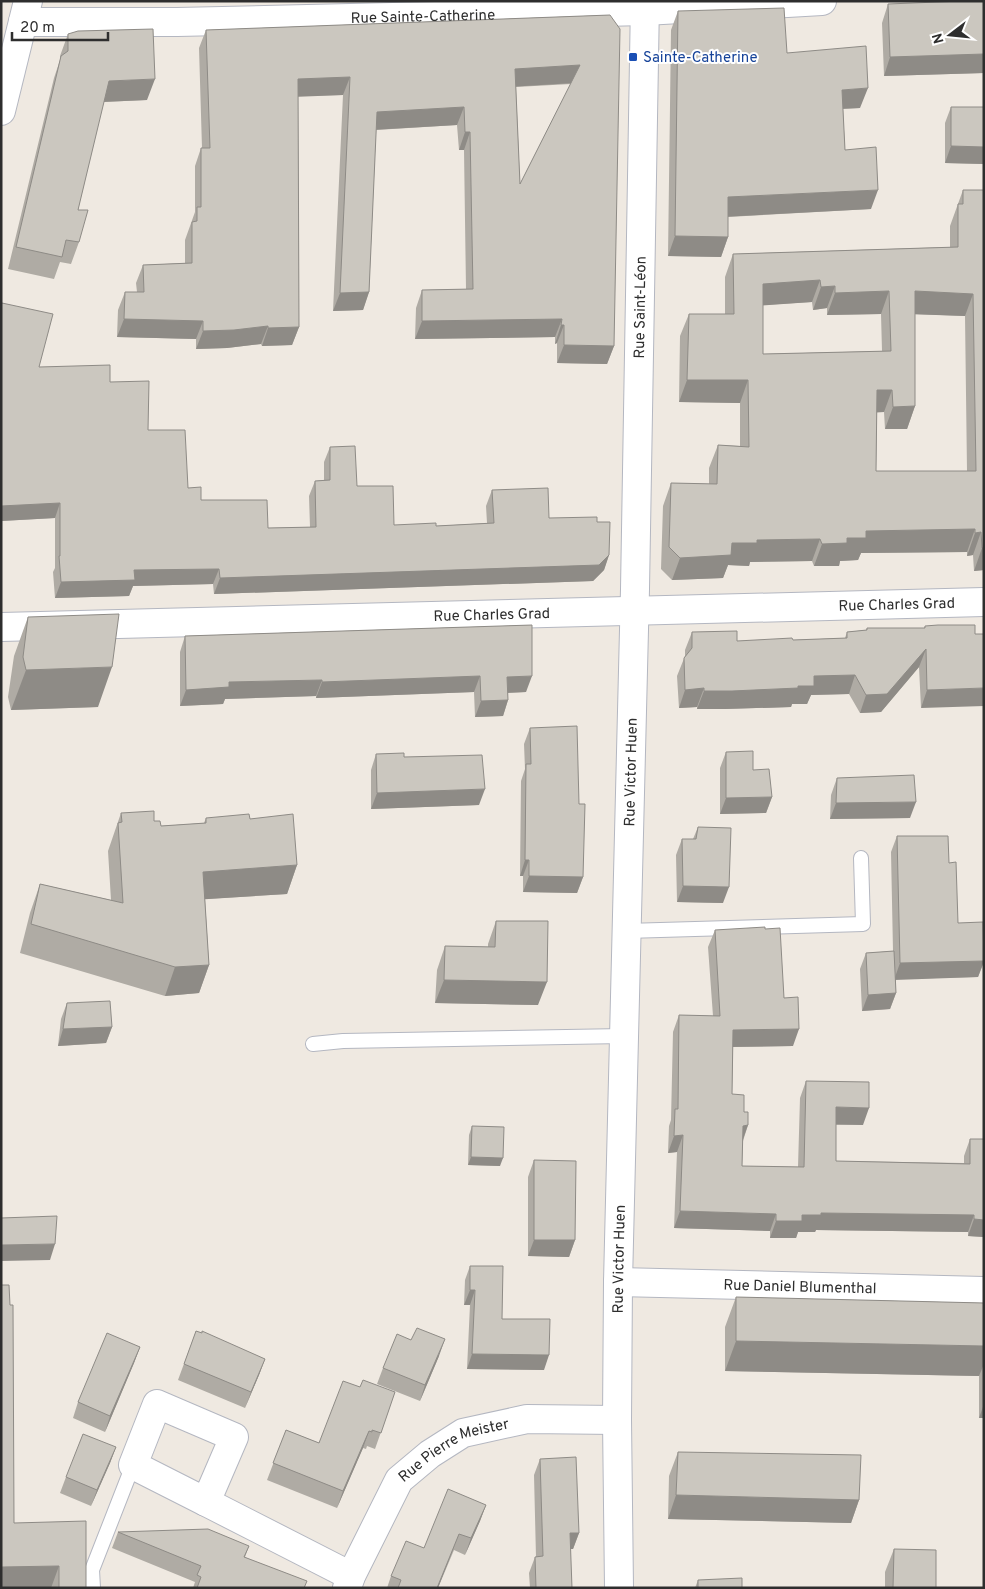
<svg xmlns="http://www.w3.org/2000/svg" width="985" height="1589" viewBox="0 0 985 1589" font-family="Overpass,sans-serif">
<style>
.lines{fill:none;stroke-linecap:round;stroke-linejoin:round}
.service-casing{stroke:#b4b7c1;stroke-width:16}
.minor-casing{stroke:#b4b7c1;stroke-width:30}
.tertiary-casing{stroke:#b4b7c1;stroke-width:30}
.service{stroke:#fff;stroke-width:14}
.minor{stroke:#fff;stroke-width:28}
.tertiary{stroke:#fff;stroke-width:28}
.wall{fill:#afaba4;fill-rule:evenodd}
.shaded-wall{fill:#8e8b86}
.building{fill:#cbc7bf;stroke:#8e8b86;fill-rule:evenodd}
.transit-dot{fill:#1a4fb4;stroke:#fff;stroke-width:2}
.labels{text-anchor:middle;stroke-width:4;stroke-linejoin:round;paint-order:stroke}
.street-label{font-size:15px;fill:#2e2e2e;stroke:#fff}
.transit-label{font-size:15px;fill:#164399;stroke:#fff;text-anchor:start}
</style>
<rect width="100%" height="100%" fill="#efe9e1"/>
<g class="lines">
<defs>
<path id="service" d="M626 931 863 924 861 858
M313 1044 343 1041 624 1036
M93 1588 92 1570 133 1465"/>
<g id="minor">
<path id="s1" d="M23 22H177L645 11 822 1"/>
<path id="s2" d="M1 627 984 602"/>
<path id="s3" d="M618 1282 984 1291"/>
<path d="M157 1404 234 1437 206 1502 133 1465Z"/>
<path d="M206 1502 351 1576"/>
<path id="s4" d="M347 1588 351 1576 399 1480 430 1454 463 1433 527 1419 617 1420"/>
<path id="s5" d="M619 1588 617 1420 618 1282 635 589 645 1"/>
</g>
<path id="tertiary" d="M1 111 28 1"/>
</defs>
<use href="#service" class="service-casing"/>
<use href="#minor" class="minor-casing"/>
<use href="#tertiary" class="tertiary-casing"/>
<use href="#service" class="service"/>
<use href="#minor" class="minor"/>
<use href="#tertiary" class="tertiary"/>
</g>
<path class="wall" d="M984 1V73L884 76 882 23 888 4Z
M678 11 787 53 860 108 843 109 845 150 871 209 728 217V237L721 257 668 256 671 30Z
M610 15 614 346 607 364 557 363V343L555 344V337L415 339 416 308 422 290 466 289 464 150H459L457 125 376 130 369 292 363 310 333 311 343 95 298 96 299 327 292 345 262 346 261 344 227 348 196 349V339L117 337 118 310 125 292H137L136 283 143 265 185 263V240L195 212V166L201 148H202L199 48 206 30ZM571 84 520 184 516 87Z
M68 34 147 100 103 102 78 210 79 242 71 264 60 262 54 279 8 269 54 78 60 60V56Z
M951 107H984V164L945 163V123Z
M963 190H984V570L974 571 973 555 967 556V552L861 553 858 560 840 561 839 566H814L812 561 750 562 749 566 728 565 723 578 672 580 661 569 663 506 671 483 709 484V468L718 445 740 446V403L679 402 680 336 689 314H725V277L733 254 950 247V226ZM812 302 813 310 827 308V315L881 314 882 351 763 354V305ZM915 314 965 316 967 471H876L877 412H884L885 429H907L915 406Z
M1 305 39 367 110 382 148 430 188 488 201 500 268 528 310 527 309 496 315 481 324 480V462L330 447 357 486 394 525 436 526 487 523 486 506 492 490 549 518 597 522 609 555 604 570 593 581 214 594 213 584 133 586 129 596 55 598 53 572 55 568V518L1 521Z
M28 617 98 707 11 710 8 697 14 656Z
M532 625 526 692 508 693V700L503 716 475 717 474 692 316 698V696L225 699 223 704 180 706V652L185 636Z
M975 625 921 708 919 667 881 712 860 713 849 694 811 695 807 704H792L791 707 725 709H697V707L679 708 677 676 685 656V650L692 632 737 641 793 640 845 638 847 632 866 630 867 628H924L925 626Z
M530 728 579 804 583 877 577 893 523 892V876H520L521 781 525 769 524 744Z
M726 752 753 770 772 797 766 813 720 814V768Z
M376 754 404 757 479 805 371 809V770Z
M837 778 910 818 830 819 831 795Z
M121 813 154 821 161 826 204 823 206 818 250 819 297 865 287 894 205 899 209 965 199 993 165 996 20 953 30 913 40 884 111 900 108 851Z
M698 827 723 903 677 902 676 855 682 839H693Z
M897 836 949 863 958 923 984 943V962L978 977 896 979V993L890 1009 862 1011 860 969 866 953 893 951 891 852Z
M496 921 538 1005 435 1003 437 970 445 946 488 947V944Z
M765 929 784 998 793 1046 733 1047 732 1094 744 1112 748 1125 743 1141 742 1166 798 1167 800 1098 806 1081 863 1125H836V1161L964 1163V1156L970 1139 984 1237 968 1236V1232L816 1230 815 1232H798L796 1238H770V1231L674 1228 677 1152 668 1153 669 1126 671 1120 673 1032 679 1015 713 1016 708 947 715 930Z
M67 1003 112 1027 106 1043 58 1046 61 1019Z
M472 1126 500 1166 468 1165 469 1135Z
M534 1160 575 1240 569 1257 528 1256V1177Z
M470 1266 502 1319 544 1370 467 1369 470 1305H464L465 1280Z
M736 1297 984 1303V1418H979V1376L725 1371V1327Z
M196 1331 265 1359 259 1375 245 1408 178 1380Z
M411 1340 439 1356 420 1401 377 1384 383 1368Z
M140 1347 134 1363 105 1432 73 1418 78 1402Z
M360 1387 395 1392 375 1449 367 1446 366 1449 363 1448 337 1508 267 1480 286 1430 319 1443Z
M116 1447 110 1463 91 1506 60 1493 66 1477Z
M678 1452 859 1500 851 1523 668 1519 669 1476Z
M540 1459 579 1533 573 1549H570L572 1588H530L529 1573 535 1557H536L534 1475Z
M486 1505 480 1521 465 1555 454 1550 438 1588H387L391 1576 424 1548Z
M14 1523 86 1588H1Z
M118 1532 249 1546 245 1557 305 1588H193L195 1582 112 1548Z
M894 1549 936 1588H885V1572Z
M698 1580V1588H695Z"/>
<path class="shaded-wall" d="M984 54V73L884 76 890 57Z
M580 65 574 83 508 87 515 69Z
M350 77 343 95 292 97 298 79Z
M155 79 147 100 101 102 109 81Z
M868 88 860 108 835 109 842 90Z
M464 107 457 125 371 130 377 112Z
M465 132H470L464 150H459Z
M951 146 984 147V164L945 163Z
M878 190 871 209 721 217 728 197Z
M675 236 728 237 721 257 668 256Z
M820 280 812 302 755 306 763 284Z
M835 286 827 308 813 310 821 287Z
M889 291 881 314 827 315 835 293Z
M915 291 973 294 965 316 907 314Z
M369 292 363 310 333 311 340 293Z
M124 319 203 321 196 339 117 337Z
M562 319 555 337 415 339 422 321Z
M561 325H564L557 343 555 344Z
M268 326 261 344 227 348 196 349 203 331Z
M299 327 292 345 262 346 268 328Z
M564 345 614 346 607 364 557 363Z
M687 380H748L740 403 679 402Z
M877 390H892L884 412 869 413Z
M915 406 907 429H885L893 407Z
M60 503 55 518 1 521V506Z
M975 529 967 552 861 553 858 560 840 561 839 566H814L822 544 847 538 866 531Z
M981 532 973 555 967 556 975 533Z
M820 539 812 561 750 562 749 566 728 565 723 578 672 580 680 558 732 543 757 540Z
M982 548H984V570L974 571Z
M609 555 604 570 593 581 214 594 220 578Z
M219 569 213 584 133 586 129 596 55 598 61 582 134 570Z
M926 649 919 667 881 712 860 713 866 695Z
M112 667 98 707 11 710 26 670Z
M855 675 849 694 811 695 807 704H792L791 707 725 709H697L704 691 798 686 814 676Z
M480 676 474 692 316 698 322 682Z
M532 676 526 692 502 693 507 677Z
M322 680 316 696 225 699 223 704 180 706 186 690 229 682Z
M704 688 697 707 679 708 685 690Z
M984 688V706L921 708 927 690Z
M508 700 503 716 475 717 481 701Z
M485 789 479 805 371 809 377 793Z
M772 797 766 813 720 814 726 798Z
M916 802 910 818 830 819 836 803Z
M525 860H529L523 876H520Z
M297 865 287 894 193 900 203 872Z
M529 876 583 877 577 893 523 892Z
M683 886 729 887 723 903 677 902Z
M984 961 978 977 894 980 900 963Z
M209 965 199 993 165 996 175 967Z
M444 980 547 982 538 1005 435 1003Z
M896 993 890 1009 862 1011 868 995Z
M112 1027 106 1043 58 1046 63 1029Z
M799 1029 793 1046 727 1047 733 1030Z
M836 1107 869 1108 863 1125 830 1124Z
M748 1125 742 1142 743 1126Z
M683 1135 677 1152 668 1153 674 1136Z
M471 1157 503 1158 500 1166 468 1165Z
M680 1211 776 1214 770 1231 674 1228Z
M821 1213 974 1215 968 1232 816 1230 815 1232H798L796 1238H770L776 1221 802 1215Z
M974 1219 984 1220V1237L968 1236Z
M534 1240H575L569 1257 528 1256Z
M55 1244 50 1260 1 1261V1245Z
M470 1290H475L470 1305H464Z
M445 1339 439 1356 420 1401 425 1385Z
M736 1341 984 1346V1364L979 1376 725 1371Z
M140 1347 134 1363 105 1432 110 1416Z
M472 1354 549 1355 544 1370 467 1369Z
M265 1359 259 1375 245 1408 251 1392Z
M984 1404V1418H979Z
M369 1431 363 1448 337 1508 343 1491Z
M116 1447 110 1463 91 1506 97 1490Z
M676 1495 859 1500 851 1523 668 1519Z
M486 1505 480 1521 465 1555 471 1538Z
M570 1533H579L573 1549H564Z
M459 1534 438 1588H437Z
M59 1566 51 1588H1V1567Z"/>
<path class="building" d="M962 1H984V54L890 57 888 4Z
M784 8 787 53 866 46 868 88 842 90 845 150 876 147 878 190 728 197V237L675 236 678 11Z
M610 15 620 29 614 346 564 345V325H561L562 319 422 321V290L473 289 470 132H465L464 107 377 112 369 292 340 293 350 77 298 79 299 327 268 328V326L234 330 203 331V321L124 319 125 292H144L143 265 192 263V222L197 221V207H201V148H210L206 30ZM580 65 520 184 515 69Z
M153 29 155 79 109 81 78 210H88L79 242 66 240 62 257 16 247 61 56 68 51V34L78 31Z
M951 107H984V147L951 146Z
M963 190H984V548H982L981 532 975 533V529L866 531V538H847V543L822 544 820 539 757 540V543H732L731 555 680 558 669 547 671 483 717 484 718 445 749 447 748 380H687L689 314H734L733 254 958 247V204H963ZM820 280 821 287 835 286V293L889 291 891 351 763 354V284ZM915 291 973 294 976 471H876L877 390H892L893 407 915 406Z
M2 303 53 314 39 367 110 365V382L149 381 148 430H185L188 488 201 487V500H267L268 528 316 527 315 481 330 480V447L355 446 357 486H393L394 525 436 523V526L494 523 492 490 548 488 549 518 597 517V522H610L609 555 599 565 220 578 219 569 134 570 135 580 61 582 59 556H60V503L1 506V306Z
M119 614 112 667 26 670 23 657 28 617Z
M532 625V676L507 677 508 700 481 701 480 676 322 682V680L229 682V687L186 690 185 636Z
M938 625H975V634H984V688L927 690 926 649 887 694 866 695 855 675 814 676V686H798V688L732 691H704V688L685 690 684 658 692 648V632L737 631V641L792 638 793 640 847 638V632L867 630V628H925V626Z
M577 726 579 804H585L583 877 529 876V860H525L526 764H531L530 728Z
M753 751V770L769 769 772 797 726 798V752Z
M404 753V757L482 755 485 789 377 793 376 754Z
M914 775 916 802 836 803 837 778Z
M154 811V821H160L161 826 206 823V818L249 814 250 819 293 814 297 865 203 872 209 965 175 967 31 924 40 884 123 903 118 823 122 822 121 813Z
M698 827 731 828 729 887 683 886 682 839H696Z
M897 836H948L949 863 956 862 958 923 983 922 984 961 900 963Z
M496 921H548L547 982 444 980 445 946 495 947Z
M765 927V929L780 928 784 998 798 997 799 1029 733 1030 732 1094 744 1095V1112H748V1125L743 1126 742 1166 804 1167 806 1081 869 1082V1108L836 1107V1161L970 1164V1139H984V1220L974 1219V1215L821 1213V1215H802V1221H776V1214L680 1211 683 1135 674 1136 675 1109H678L679 1015 720 1016 715 930Z
M894 951 896 993 868 995 866 953Z
M110 1001 112 1027 63 1029 67 1003Z
M472 1126 504 1127 503 1158 471 1157Z
M534 1160 576 1161 575 1240H534Z
M57 1216 55 1244 1 1245V1218Z
M470 1266H503L502 1319H550L549 1355 472 1354 475 1290H470Z
M1 1285H9L10 1305H13L14 1523 86 1521V1588H59V1566L1 1567Z
M736 1297 984 1303V1346L736 1341Z
M417 1328 445 1339 425 1385 383 1368 397 1334 411 1340Z
M196 1331 202 1333V1331L265 1359 251 1392 184 1364Z
M107 1333 140 1347 110 1416 78 1402Z
M363 1380 395 1392 381 1433 372 1430V1432L369 1431 343 1491 273 1463 286 1430 319 1443 343 1381 360 1387Z
M83 1434 116 1447 97 1490 66 1477Z
M678 1452 861 1455 859 1500 676 1495Z
M576 1457 579 1533H570L572 1588H536L535 1557 543 1556 540 1459Z
M448 1489 486 1505 471 1538 459 1534 437 1588H398L401 1580 391 1576 406 1541 424 1548Z
M208 1529 249 1546 244 1557 307 1581 304 1588H197L201 1577 197 1575 201 1566 118 1532Z
M894 1549 936 1550V1588H893Z
M742 1578V1588H698V1580Z"/>
<rect class="transit-dot" x="628" y="52" width="10" height="10" rx="2.5"/>
<g class="labels">
<g class="street-label">
<text dy="5" stroke="none"><textPath href="#s1" startOffset="400">Rue Sainte-Catherine</textPath></text>
<text dy="5" stroke="none"><textPath href="#s5" startOffset="1281">Rue Saint-Léon</textPath></text>
<text dy="5" stroke="none"><textPath href="#s2" startOffset="896">Rue Charles Grad</textPath></text>
<text dy="5" stroke="none"><textPath href="#s2" startOffset="491">Rue Charles Grad</textPath></text>
<text dy="5" stroke="none"><textPath href="#s5" startOffset="816">Rue Victor Huen</textPath></text>
<text dy="5" stroke="none"><textPath href="#s5" startOffset="329">Rue Victor Huen</textPath></text>
<text dy="5" stroke="none"><textPath href="#s3" startOffset="182">Rue Daniel Blumenthal</textPath></text>
<text dy="5" stroke="none"><textPath href="#s4" startOffset="184">Rue Pierre Meister</textPath></text>
</g>
<g class="transit-label">
<text x="643" y="62">Sainte-Catherine</text>
</g>
</g>
<rect width="985" height="1589" fill="none" stroke="#2e2e2e" stroke-width="5"/>
<g transform="translate(950 35) rotate(254)" stroke="#ffffff" stroke-width="4" paint-order="stroke">
<path d="M0-4L9 19L0 12L-9 19Z" fill="#2e2e2e"/>
<text y="-8" font-size="14" font-weight="bold" text-anchor="middle" fill="#2e2e2e">N</text>
</g>
<path d="M12 32v8h96v-8" fill="none" stroke="#2e2e2e" stroke-width="2.5"/>
<text x="20" y="32" font-size="15" fill="#2e2e2e" stroke="#ffffff" stroke-width="4" paint-order="stroke">20 m</text>
</svg>
